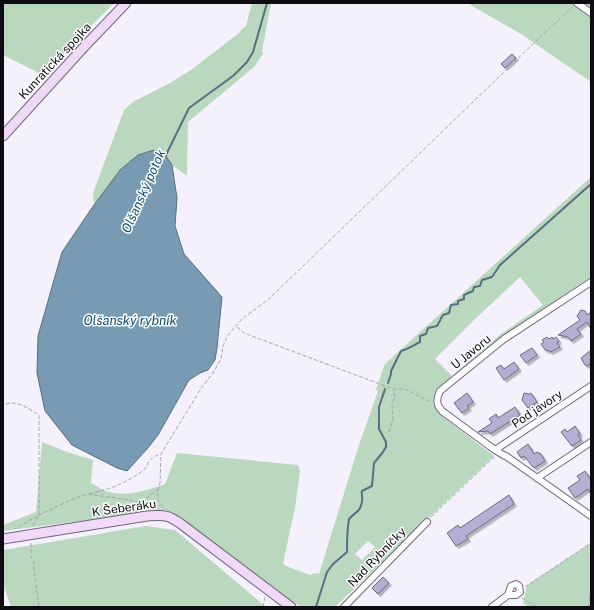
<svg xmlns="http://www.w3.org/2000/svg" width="594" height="610" viewBox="0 0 594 610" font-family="'Public Sans',sans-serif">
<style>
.green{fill:#b9d8bd;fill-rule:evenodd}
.water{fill:#789ab2;stroke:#586f82}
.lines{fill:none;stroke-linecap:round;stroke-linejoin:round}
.stream{stroke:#586f82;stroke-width:2}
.building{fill:#b4afd3;stroke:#6d6a81;filter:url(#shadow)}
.street-casing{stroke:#6f677d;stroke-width:8}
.secondary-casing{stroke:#6f677d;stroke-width:11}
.path{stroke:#a7a4ae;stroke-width:1;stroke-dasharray:4 2;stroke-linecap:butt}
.street{stroke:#fff;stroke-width:6}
.secondary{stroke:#f0daf8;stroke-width:9}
.labels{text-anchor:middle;stroke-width:3;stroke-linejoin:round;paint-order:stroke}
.street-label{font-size:12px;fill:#0e0b13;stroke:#fff}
.water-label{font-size:13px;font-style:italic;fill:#0e4b6d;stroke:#fff}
</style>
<defs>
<filter id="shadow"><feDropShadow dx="2.5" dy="2.5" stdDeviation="0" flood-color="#0004"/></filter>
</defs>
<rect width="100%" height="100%" fill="#f5f1fc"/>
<path class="green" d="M3 3H114L43 75 3 55Z
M252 3H271L262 51 263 53V54L254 67 188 122 187 176 172 165 166 156 120 170 94 205 93 193 124 110 133 102 170 83 191 70 239 33 242 29 246 26Z
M467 3H591V82L521 34Z
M591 177V277L501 337 436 390C431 404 432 406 442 416L494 456 335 607H301L166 510 3 531V525L36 512 42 442 67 452 93 460 91 483C97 486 103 491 109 492 128 497 148 490 165 484L177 453 298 465 300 471 295 508 283 563 286 566 310 575 316 573 319 574 359 445 378 391 376 390 384 366 387 362ZM520 277 543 305 501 334 452 376 435 359 474 320ZM368 541 375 547 362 560 355 554Z
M146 526 175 530 266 607H11L3 584V550Z
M591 543V607H529L523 603 527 585Z"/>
<path class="water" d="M154 150 166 156 172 165 177 198 175 226 184 254 222 297 217 348 215 360 208 370 200 373 189 380 158 435 147 449 127 471 117 468 72 445 45 411 37 373 38 336 62 252 94 205 120 170 138 155Z"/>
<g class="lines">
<path class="stream" d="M165 157 189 108 233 76 247 62 253 52 267 3
M388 383 391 374V371L401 351C409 349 412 346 420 342V336L426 334 428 328 437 326 443 315 449 313 451 305 458 304V301L464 299V295L473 291 474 287 480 286 482 280 492 277 500 265 591 184
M316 607 327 572 333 564 347 552C347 540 347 530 349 519 355 512 361 512 362 501 363 497 361 495 362 491L372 486 374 463 383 452 386 447V442L379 429V407L385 389"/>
</g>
<path class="building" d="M512 54 516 58 505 68 501 64Z
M581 310 585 311 587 315 591 312V329L587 322 577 329 581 334 571 341 568 337 558 335 580 320 577 316Z
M547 337 549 339 552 337 553 339 556 337 559 341 557 343 560 347 550 352 548 350 546 351 541 344 544 342 542 340Z
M532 348 537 355 526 363 520 355Z
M591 350V362L588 366 585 365 581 358Z
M514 362 519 369 504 380 496 368 501 365 504 369Z
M467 393 473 402 467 406 469 408 462 413 454 403Z
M524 393 529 394 531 393 537 402 528 408 522 400Z
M515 407 520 415 490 434 488 431 478 432 492 423 489 419 496 414 498 418Z
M575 426 580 434 578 435 581 440 572 446 561 432 565 429 567 432Z
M528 444 534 454 537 452 541 454 545 461 534 468 524 456 521 458 517 452Z
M585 471 591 480V494L588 489 575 498 568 488 580 480 577 476Z
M509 495 514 504 466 536 468 539 456 546 447 533 458 525 460 528Z
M383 577 389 583 378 594 372 588Z"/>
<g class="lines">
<defs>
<path id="street" d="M577 3 591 13
M495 450 591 386
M505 456 495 450 442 411C436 405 436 399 440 391L504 339 591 282
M506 456 591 516
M537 478 591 442
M344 607 427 522
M492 607 508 595H516L520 592 519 586 516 584 511 586 508 595"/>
<path id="secondary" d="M3 136 83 48 126 3
M3 539 147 516C164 515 167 514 181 524L291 607"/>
</defs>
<use href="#street" class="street-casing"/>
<use href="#secondary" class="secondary-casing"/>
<path class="path" d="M237 327 244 333 393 389H405L431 402
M6 404C18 400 29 409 39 415V515L15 529
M389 432 393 419 392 405 395 395 393 390
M89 494C110 489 124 484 141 472 151 466 143 461 160 454
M163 507 158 500 157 495 160 483 161 454 202 387 213 373 221 359 223 346 228 335 242 319 270 298 534 43 572 7
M431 517 494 457
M33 526 39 515 73 499 88 494 142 502 158 489
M31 543V556L34 563V570L39 607
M525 587 591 543
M522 598 537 607
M263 607 265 597
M588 607 591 590"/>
<use href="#street" class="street"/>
<use href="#secondary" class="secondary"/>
</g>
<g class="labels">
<g class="street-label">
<text transform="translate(55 61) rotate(-47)" y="4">Kunratická spojka</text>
<text transform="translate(471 352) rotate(-39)" y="4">U Javoru</text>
<text transform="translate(537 409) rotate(-34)" y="4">Pod javory</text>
<text transform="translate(124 508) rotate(-8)" y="4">K Šeberáku</text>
<text transform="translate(377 557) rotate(-46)" y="4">Nad Rybníčky</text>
</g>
<g class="water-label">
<text transform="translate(143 191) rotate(-66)" y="5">Olšanský potok</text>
<text x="130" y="325">Olšanský rybník</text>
</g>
</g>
<rect width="594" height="610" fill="none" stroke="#0e0b13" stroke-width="8"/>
</svg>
